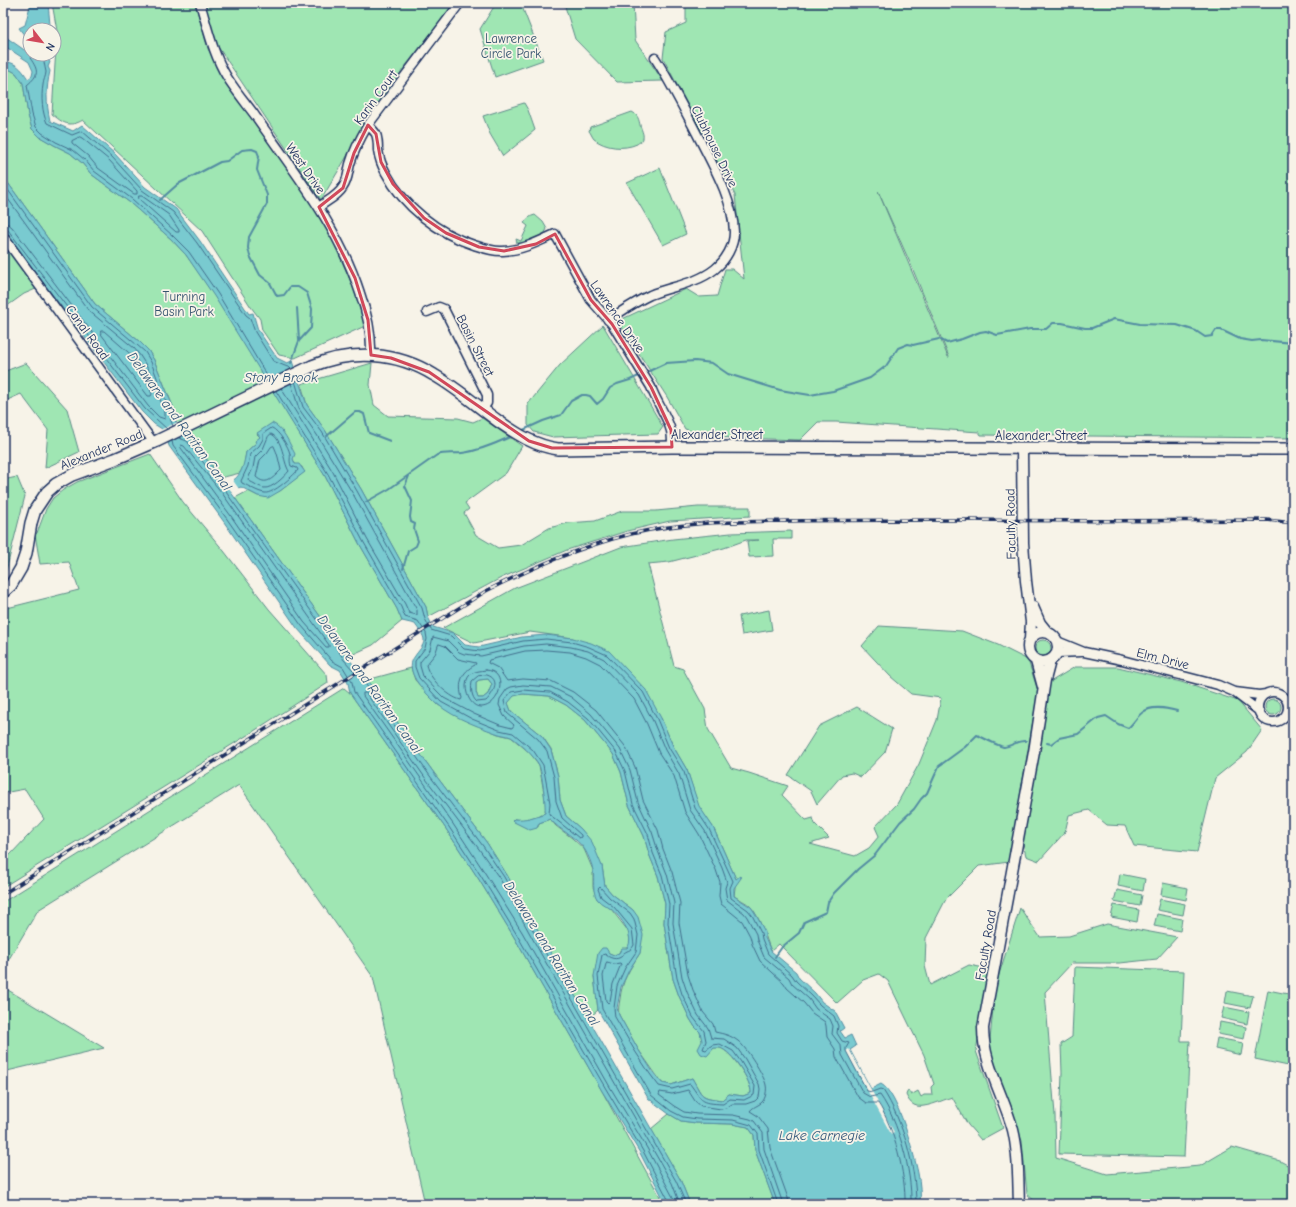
<svg xmlns="http://www.w3.org/2000/svg" width="1296" height="1207" viewBox="0 0 1296 1207" font-family="'Comic Neue',sans-serif">
<style>
.green{fill:#9fe6b3;stroke:#5d8a88;fill-rule:evenodd}
.water{fill:#79cad0;stroke:#538ca2;fill-rule:evenodd}
.pier{fill:#f7f3e8}
.lines{fill:none;stroke-linecap:round;stroke-linejoin:round}
.shore{stroke:#416d8c;stroke-width:1}
.stream{stroke:#538ca2;stroke-width:2}
.minor-casing{stroke:#1b2f5e;stroke-width:11}
.tertiary-casing{stroke:#1b2f5e;stroke-width:13}
.secondary-casing{stroke:#1b2f5e;stroke-width:14}
.minor{stroke:#f7f3e8;stroke-width:8}
.tertiary{stroke:#f7f3e8;stroke-width:10}
.secondary{stroke:#f7f3e8;stroke-width:11}
.rail-casing{stroke:#1b2f5e;stroke-width:3.5}
.rail{stroke:#f7f3e8;stroke-width:2;stroke-dasharray:6;stroke-linecap:butt}
.marked{fill:none;stroke:#d1495b;stroke-width:3;stroke-linejoin:round}
.labels{text-anchor:middle;stroke-width:3.5;stroke-linejoin:round;paint-order:stroke}
.park-label{font-size:13px;fill:#35546f;stroke:#f7f3e8}
.street-label{font-size:13px;fill:#1b2f5e;stroke:#f7f3e8}
.water-label{font-size:14px;font-style:italic;fill:#32567a;stroke:#f7f3e8}
</style>
<rect width="100%" height="100%" fill="#f7f3e8"/>
<filter id="ink" filterUnits="userSpaceOnUse"><feTurbulence type="fractalNoise" baseFrequency=".025" numOctaves="2"/><feDisplacementMap in="SourceGraphic" scale="8" xChannelSelector="R" yChannelSelector="G"/><feConvolveMatrix kernelMatrix="1 2 1 2 8 2 1 2 1" color-interpolation-filters="sRGB"/></filter>
<g filter="url(#ink)">
<path class="green" d="M52 3H195L208 49 250 115 311 202 334 243 354 289 365 326 295 358 279 355 262 330 260 319 251 307 202 231 83 120C69 128 63 123 52 114L57 31Z
M205 3H454L384 94 321 200 208 32Z
M505 3 521 4 543 60 495 77 480 29 495 5Z
M564 3H633L635 40 663 81 617 82 575 39Z
M686 3H1293V438L981 435 979 432 836 422H818L800 440 709 437 685 429 667 397 618 321 686 289 699 297 717 296 725 269H732L744 279 735 195 663 58 666 32 686 23ZM878 191 911 265 949 357H948Z
M3 66 16 73 23 83 28 115 32 129 40 137 54 145 70 153 82 163 91 174 129 202 171 239 186 255 215 296 325 476 359 543 397 609 402 621 373 645 347 657 338 641 235 498 248 491 258 496 280 491 304 472 302 467 295 464 293 459 257 434 260 437 256 443 246 452 244 465 240 473 220 478C215 470 210 462 203 455 190 440 175 434 175 411L154 360 148 350 140 342 95 304 3 176Z
M524 103 528 110 535 130 503 156 490 134 483 116Z
M632 112C638 115 639 120 640 125 641 129 644 134 643 138 643 141 639 142 637 144 624 150 605 148 594 139 592 137 591 133 589 131L590 127Z
M660 168 686 234 663 245 627 183Z
M535 215 543 222 547 229C544 238 526 244 517 243L516 239 521 241 528 226 524 223C527 219 530 216 535 215Z
M3 230 45 285 24 294 3 309Z
M603 325 663 427 658 434 553 437 534 432 528 425V404L560 365Z
M26 363 67 409 79 452 45 468 48 430 21 394 3 402V372Z
M372 363 370 385 374 405 388 416 458 418 473 422 482 418 522 446 506 473 465 503 469 509 464 513 476 535 498 548 521 545 549 528 568 523 595 521 622 511H656L698 507H750V516L670 521 627 531 567 550 501 578 428 617 426 607 361 489 325 430 307 405 301 384Z
M150 454 183 502 224 551 269 609 327 675 328 683 254 731 3 887V860L10 855 44 819 25 789 3 793V609L79 590 69 562 40 564 35 534 37 533 46 509 53 498 63 490 77 482Z
M17 477 25 496 6 571 3 573V480Z
M791 531V539H773L774 556 749 557 747 541 759 540H746L724 548 669 562 648 564 674 666 683 669 705 709 708 729 731 768 749 773 788 786 782 795 806 820 813 818 815 824 829 838 810 844 855 856 869 848 879 836 875 827 897 804 919 764 937 720 941 698 911 694 890 676 862 646 879 626 962 631 998 645 1028 660 1038 691 1009 862 979 866 946 899 926 938 925 966 930 985 969 965 990 969 976 1051 1003 1128 981 1140 968 1125 952 1097C943 1100 922 1110 914 1105 910 1103 908 1099 906 1095L908 1090 911 1095 918 1091 921 1097 924 1095H932L931 1087 934 1084 924 1055 888 981 879 974 863 980 837 1003 779 944 771 951C766 939 760 916 750 906 746 902 739 899 734 896L736 879 713 827 698 806 687 770 673 746 661 718 573 638 530 632 474 643 443 628 515 588 621 547 673 539 731 533Z
M769 610 772 630 742 635 739 616Z
M1035 648a8 8 0 1 1 16 0a8 8 0 1 1-16 0Z
M1075 667H1118L1181 682 1238 701 1262 730 1247 752 1215 778 1197 852 1134 846 1125 826 1107 825 1089 810 1069 815 1065 832 1039 861 1026 856 1021 835 1047 690 1050 682Z
M411 668 415 680 438 705 470 722 498 734 511 737 530 753 539 765 546 804 545 813 525 820 514 819 538 827 539 823 550 819 556 826 572 838 584 849 593 870V887L597 899 611 909 629 932 630 945 627 948 620 950 619 953 614 955 609 953 594 976 598 1010 588 1019 507 875 487 843 434 773 367 680Z
M488 679 492 684 488 694 483 698H478L476 692V682L479 680Z
M344 688 350 693 446 829 478 878 514 937 602 1091 664 1204H425L373 977 239 785 38 910 3 969V902Z
M523 694 549 696 566 705 585 720 613 754 621 772 629 805 644 836 649 854 658 876 665 904 664 923 673 979 679 996 690 1019 695 1027 700 1032 707 1055 714 1048C716 1048 718 1047 720 1048 731 1051 752 1082 751 1093L743 1096 729 1094 722 1100C700 1097 703 1097 692 1078L671 1085 662 1083 638 1049 619 1015C618 1009 619 1005 620 999 622 980 630 969 640 953L633 910 612 894 605 886 602 866 581 829 566 816 560 800 558 776 551 749 542 736 511 711 508 703 514 695Z
M1265 707a8 8 0 1 1 16 0a8 8 0 1 1-16 0Z
M857 707 892 729 885 752 861 777 852 773 842 775 817 804 811 791 788 775 819 726Z
M1120 874 1145 879 1143 891 1118 886Z
M1163 883 1188 888 1186 900 1161 895Z
M1117 890 1142 895 1140 906 1114 901Z
M1160 899 1185 904 1183 915 1157 910Z
M1114 905 1139 910 1137 922 1111 917Z
M1020 908 1040 937 1069 936 1107 924 1177 937 1157 959 1120 963H1072L1045 992 1055 1115 1056 1158 1107 1174 1200 1166 1232 1147 1280 1161 1293 1168V1203L1137 1200 1038 1204 1027 1194 1022 1141 989 1051 995 987Z
M1157 914 1182 919 1180 931 1154 926Z
M1075 967 1184 971 1181 1041H1190L1184 1157 1059 1154 1062 1073 1061 1044 1072 1037Z
M3 987 104 1048 3 1072Z
M1268 990 1293 995V1067L1255 1059Z
M1227 991 1253 996 1250 1008 1225 1003Z
M1224 1007 1249 1012 1247 1024 1221 1018Z
M1220 1022 1246 1027 1244 1039 1218 1034Z
M1217 1038 1243 1043 1241 1055 1215 1049Z
M669 1114 681 1121 696 1123 732 1124 748 1127 754 1135 755 1150 775 1204H690L680 1179 651 1129Z"/>
<path class="water" d="M29 3H48L50 25 54 30H30V43L19 28 25 25 30 6Z
M3 35 30 54H49L47 58 50 62 48 67 50 71C46 89 46 102 50 121L73 131 82 125 115 154 145 187 176 209 200 241 249 314 253 313 258 330 277 358 287 363 292 361 307 405 325 430 361 489 426 607 428 617 433 627 453 633 465 645 479 647 522 637 546 635 573 638 591 643 609 651 646 690 661 718 673 746 687 770 699 806 713 827 736 879 740 876 741 878 734 888V896L751 907 755 913 765 932V938L771 951 796 972 799 978 815 993 822 1002 835 1011 844 1028 840 1031 845 1038 851 1035 856 1046 850 1050 871 1089 881 1084C898 1093 914 1154 918 1173 920 1183 921 1194 920 1204H775L755 1150 754 1135 748 1127 732 1124 696 1123 681 1121 669 1114 648 1098 598 1010 594 976 598 953 602 948H606L609 953 614 955 619 953 622 948H627C636 937 620 916 611 909 607 906 601 904 598 900 591 892 595 879 593 870 592 864 588 855 585 850 577 837 560 831 550 819L539 823 537 828 530 830 512 821 514 819C526 820 534 817 545 813 546 804 542 773 539 765 535 757 518 741 511 737 506 735 501 735 496 733 474 725 446 715 430 697 420 687 404 669 415 656 418 651 424 646 424 640 424 635 418 629 415 624L402 621 397 609 359 543 325 476 214 296 186 255 171 239 129 202 91 174 82 163 70 153 54 145 40 137 32 129 28 115 23 83 16 73 3 66V61C17 63 21 68 28 79L32 76 33 71 29 62 3 45ZM488 679 492 684 488 694 483 698H478L476 692V682L479 680ZM523 694 549 696 566 705 585 720 613 754 621 772 629 805 644 836 649 854 658 876 665 904 664 923 673 979 679 996 690 1019 695 1027 700 1032 702 1041 698 1049 701 1054 707 1056 714 1048C714 1048 720 1048 720 1048 732 1051 752 1082 751 1093L743 1096 729 1094 722 1100C699 1097 703 1097 692 1078L671 1085 662 1083 653 1072 638 1049 619 1015 617 1008 621 987 629 970 640 953 643 935 638 917 633 910 612 894 605 886 602 866 592 842 581 829 566 816 560 800 558 776 551 750 542 736 511 711 508 703 514 696Z
M3 176 95 304 140 342 148 350 154 360 175 412V420L182 435 189 437 226 485C241 477 243 469 246 452L256 443 255 441 260 437 257 433 272 423C284 428 289 443 295 454L293 459 295 464H299L305 472 280 491 268 498 258 496 241 487 230 491 338 641 347 657 367 680 434 773 487 843 507 875 549 950 680 1179 690 1204H666L640 1153 602 1091 514 937 478 878 446 829 350 693 348 683 340 670 330 665 297 628 224 522 169 446 168 442 162 429 154 424 142 412 3 230Z"/>
<path class="pier" d="M178 422 183 433 185 434 166 444 160 430Z
M232 479 239 489 233 492V494L225 482 227 483Z
M849 1049 894 1132 891 1134 846 1051Z"/>
<g class="lines">
<path class="shore" d="M33 54 30 58C39 71 39 75 27 85L32 114 36 127 42 133 56 142 73 150 85 160 94 171 132 199 173 236 189 252 218 294 269 379
M44 54C43 60 45 67 46 72 46 76 43 81 43 85 41 97 42 112 47 123L72 135 82 131 112 157 142 190 173 212 197 243 246 315 250 318 255 332 273 361 285 366 289 367 291 369
M80 137 82 138 109 160 137 191V194H134L98 168 88 156 72 143V141Z
M3 183 92 307 137 345 145 352 151 362 170 412 171 421 173 426
M3 192 88 310 134 348C150 366 157 391 165 413V419L159 417 148 406 12 227 8 224 3 223
M139 196H142L169 215 179 230V232H176L139 199Z
M3 228 8 230 145 409 167 429
M101 331H104L136 359 141 367 152 394 151 396H148L101 334Z
M295 381 303 407 322 432 357 491 422 608 425 619 431 630 451 636 464 649 480 651 523 641 546 639 572 642 589 647 607 655 643 692 657 719 669 748 684 772 695 808 709 829 733 881 730 888 731 898 748 910 752 915 761 933 762 939 768 954 792 975 796 981 812 996 820 1005 834 1016 838 1026 837 1033 842 1041 849 1043 846 1048V1051L867 1091 872 1092 880 1089 883 1090C903 1121 916 1167 916 1204
M281 388 333 472 367 539 405 604 409 613 417 615V610L353 494 317 435 299 409 291 383
M276 391 328 474 363 541 401 607 405 617 418 621 426 633 427 639 425 648 415 661V667L419 678 441 702 472 719 499 730 513 733 533 750 543 765 550 803 549 814 579 838 581 837V835L562 818 556 801 554 777 547 751 538 739 507 713 504 701 511 692 523 690 550 692 568 702 588 718 616 752 625 771 633 804 648 834 653 853 662 875 669 904 668 923 677 978 682 994 693 1017 704 1031 706 1041 703 1049 706 1050 712 1045 720 1044 733 1051 741 1062 755 1086 754 1095 744 1100 730 1099 723 1104C699 1103 703 1101 690 1084L672 1089 659 1086 650 1074 635 1051 615 1017 614 1008 617 986 625 968 636 952 638 935 634 919 630 913 610 898 600 887 598 889 601 897 614 907 632 929 634 945C630 952 629 949 624 953 623 953 623 955 622 956 617 961 609 958 605 954L602 955 598 976 602 1009 651 1095 671 1111 683 1117 697 1119 733 1120 751 1125 758 1134 759 1150 778 1204
M272 428C278 430 289 447 290 454 291 458 289 459 291 466L297 468 298 470C293 476 273 494 265 493 257 492 249 486 242 483L241 481 248 466 250 454 259 446 263 439V434Z
M271 434C283 438 283 462 289 471 284 477 272 489 264 488 259 487 254 483 249 481L248 479 253 468 255 457 263 449 268 437Z
M179 438 187 441 222 487 226 490 228 495 334 643 344 660 364 682 430 776 483 846 504 877 545 952 676 1181 686 1204
M172 441 173 446 227 519 301 625 332 661 343 667 352 682 354 692 449 827 481 876 517 935 606 1089 643 1151 669 1201V1204
M181 445 184 446 222 493 329 645V647H326L304 622 231 516 181 448Z
M274 446C278 454 279 462 281 470 272 479 266 486 256 477L260 460 267 453 271 447Z
M439 644 445 646 458 659 476 663 475 665C461 672 458 684 462 698L461 700C448 697 429 678 426 665L435 654Z
M486 670C510 671 500 708 480 707 468 706 462 685 469 676 473 671 480 671 486 670Z
M487 675C501 679 494 693 486 701L477 702C471 697 471 688 472 681L478 676Z
M607 962 614 964 620 963 621 964 613 984 610 1001 608 1003 606 1001 603 976 606 964Z
M675 1204 674 1199 647 1148 610 1087 522 932 485 873 453 824 363 696V693H366L426 779 479 849 500 879 541 954 672 1183 680 1204
M783 1204 764 1149 763 1133 754 1121 750 1119 733 1115 697 1114 684 1112 674 1106 659 1095 660 1092 672 1094 688 1090 695 1101 701 1106 721 1109 726 1108 732 1104H746L755 1101 759 1097 760 1089 759 1084 745 1059 737 1048 724 1039 711 1038 708 1028 698 1015 687 992 682 977 673 923 674 903 667 874 658 851 652 832 638 802 630 770 620 749 591 714 571 697 551 687 523 685 511 687 507 689 500 699 499 705 504 716 514 725 512 728 500 725 474 714 444 698 437 691 423 676 420 666V662L430 650 433 637 448 641 459 652 464 654 481 656 524 646 546 644 571 647 588 651 604 659 639 695 653 721 665 750 679 774 690 810 705 831 722 868 727 882 725 888 727 900 744 913 747 917 756 934 757 940 764 957 789 978 792 984 809 999 816 1009 830 1019 833 1026 832 1034 841 1046 842 1055 863 1093 870 1097 880 1095C899 1122 912 1171 911 1204
M789 1204 788 1198 770 1148 768 1129 758 1116 750 1111C754 1105 762 1106 765 1097 766 1094 767 1089 766 1085 764 1075 746 1047 738 1041 730 1035 724 1034 715 1032L713 1024 703 1012 693 990 688 975 679 923 680 903 672 872 663 849 658 830 643 800 635 767 625 746 596 710 573 692 551 681 523 679 507 681 498 668 488 663 489 660 525 651 546 650 570 652 586 657 600 664 634 699 647 724 659 753 674 776 685 812 699 834 716 870 720 882 719 896 721 904 742 921 750 936 752 944 760 961 784 983 787 988 804 1003 812 1013 825 1022 826 1026 827 1037 835 1049 836 1057 858 1097 866 1103H878C894 1127 906 1175 905 1204"/>
<path class="stream" d="M160 200 178 184 220 162 227 161 242 150 252 149 257 151 259 156 257 170 267 195V204L249 237 248 248 250 256 260 275 270 283 277 296 284 295 290 287H298L307 293 312 309 311 328 299 341 291 363
M297 308 299 340
M645 373 666 363 695 361 712 363 728 374 780 390 810 395 833 391 870 378 886 366 898 348 908 344 913 345 939 339 947 343 962 339 980 332 986 331 997 335 1030 329H1046L1053 323H1062L1085 328H1092L1114 319 1140 324 1177 325 1196 331 1205 337 1212 336 1216 330H1221L1240 339 1252 341 1261 340 1293 343
M521 431 543 421 561 415 571 401 582 395H586L590 396 597 404 603 399 610 388 617 384 630 380 641 375
M327 436 355 412H360L364 414 369 433 390 441
M366 502 389 489 437 455C445 452 453 454 462 453 478 451 497 443 512 436
M403 569 408 551 416 546 418 541 414 529 415 524 411 522 410 517 412 501 405 486 409 476
M1047 743 1051 744 1059 738 1078 734 1098 718 1106 716 1118 724 1128 728C1134 723 1137 716 1143 712 1152 705 1166 708 1177 711
M775 957 782 947 799 933 804 922 826 912 828 902 834 893 858 869 875 855 900 822 914 809 921 799 927 793 939 766 965 747 977 735C982 737 1000 747 1004 747 1012 746 1018 740 1026 741"/>
<defs>
<path id="minor" d="M200 3C208 29 213 54 227 77 235 90 245 102 254 114 294 172 338 225 360 293 367 313 372 334 371 355
M368 125C371 128 374 131 376 134 378 139 378 145 378 150 379 157 382 166 386 173 403 206 439 234 474 245 483 248 493 252 503 251 522 250 538 242 555 234L591 300 612 324 651 387C656 402 667 415 671 431 672 436 672 442 672 447
M319 207C327 201 338 196 343 187 348 180 348 172 350 164 354 150 361 137 368 125L460 3
M3 236 154 443
M427 312 439 307 444 309 487 395V403L482 410
M608 320C622 311 635 302 650 295 672 286 696 284 715 269 726 260 734 246 734 232 733 199 712 164 698 136 684 109 671 83 655 58
M1057 641 1084 652 1122 660 1218 685 1234 692 1259 711
M1057 653 1081 652
M1235 692 1259 695 1266 694
M1258 707a15 15 0 1 1 30 0a15 15 0 1 1-30 0Z"/>
<path id="tertiary" d="M1022 449 1023 543 1026 581 1031 622 1030 639
M1033 607 1040 623 1048 633
M1028 647a15 15 0 1 1 30 0a15 15 0 1 1-30 0Z
M1036 661 1043 687
M1019 1204C1018 1180 1019 1154 1013 1130 1004 1096 983 1064 983 1028L1034 752 1045 680 1050 661"/>
<path id="secondary" d="M3 592 11 585 21 568 26 553 31 523 35 510 47 492 56 484 72 475 115 459 157 441 312 366C352 349 397 352 434 375 457 388 477 406 498 421 517 434 535 446 558 449L672 447 1293 449"/>
</defs>
<use href="#minor" class="minor-casing"/>
<use href="#tertiary" class="tertiary-casing"/>
<use href="#secondary" class="secondary-casing"/>
<use href="#minor" class="minor"/>
<use href="#tertiary" class="tertiary"/>
<use href="#secondary" class="secondary"/>
<defs>
<path id="rail" d="M3 894 486 591C534 567 579 547 631 534 683 521 736 522 789 521 847 520 906 520 964 520 1065 521 1166 521 1267 520L1293 523"/>
</defs>
<use href="#rail" class="rail-casing"/>
<use href="#rail" class="rail"/>
</g>
</g>
<path class="marked" d="M368 125 376 134 381 162 393 184 424 218 446 233 479 247 504 251 536 244 555 234 591 300 612 324 651 387 671 430 672 447 552 448 529 441 429 372 391 358 371 355 368 320 355 278 319 207 343 188 354 153Z"/>
<g class="labels">
<g class="park-label">
<text x="511" y="43">Lawrence<tspan x="511" dy="15">Circle Park</tspan></text>
<text x="184" y="301">Turning<tspan x="184" dy="15">Basin Park</tspan></text>
</g>
<g class="street-label">
<text transform="translate(375 97) rotate(-54)" y="5">Karin Court</text>
<text transform="translate(715 146) rotate(64)" y="5">Clubhouse Drive</text>
<text transform="translate(306 168) rotate(55)" y="5">West Drive</text>
<text transform="translate(618 316) rotate(55)" y="5">Lawrence Drive</text>
<text transform="translate(88 332) rotate(54)" y="5">Canal Road</text>
<text transform="translate(476 345) rotate(63)" y="5">Basin Street</text>
<text x="717" y="439">Alexander Street</text>
<text x="1041" y="440">Alexander Street</text>
<text transform="translate(101 449) rotate(-22)" y="5">Alexander Road</text>
<text transform="translate(1010 524) rotate(-91)" y="5">Faculty Road</text>
<text transform="translate(1163 658) rotate(14)" y="5">Elm Drive</text>
<text transform="translate(985 945) rotate(-80)" y="5">Faculty Road</text>
</g>
<g class="water-label">
<text x="281" y="382">Stony Brook</text>
<text transform="translate(180 421) rotate(54)" y="5">Delaware and Raritan Canal</text>
<text transform="translate(370 684) rotate(54)" y="5">Delaware and Raritan Canal</text>
<text transform="translate(552 953) rotate(58)" y="5">Delaware and Raritan Canal</text>
<text x="822" y="1140">Lake Carnegie</text>
</g>
</g>
<rect width="1296" height="1207" fill="none" stroke="#f7f3e8" stroke-width="16"/>
<rect x="8" y="8" width="1280" height="1191" fill="none" stroke="#1b2f5e" stroke-width="1.5" filter="url(#ink)"/>
<g transform="translate(42 42) rotate(121)"><circle r="19" fill="#f7f3e8" stroke="#9fa5b1"/>
<path d="M0-3L7 15L0 10L-7 15Z" fill="#d1495b"/>
<text y="-6" font-size="11" font-weight="bold" text-anchor="middle" fill="#1b2f5e">N</text>
</g>
</svg>
